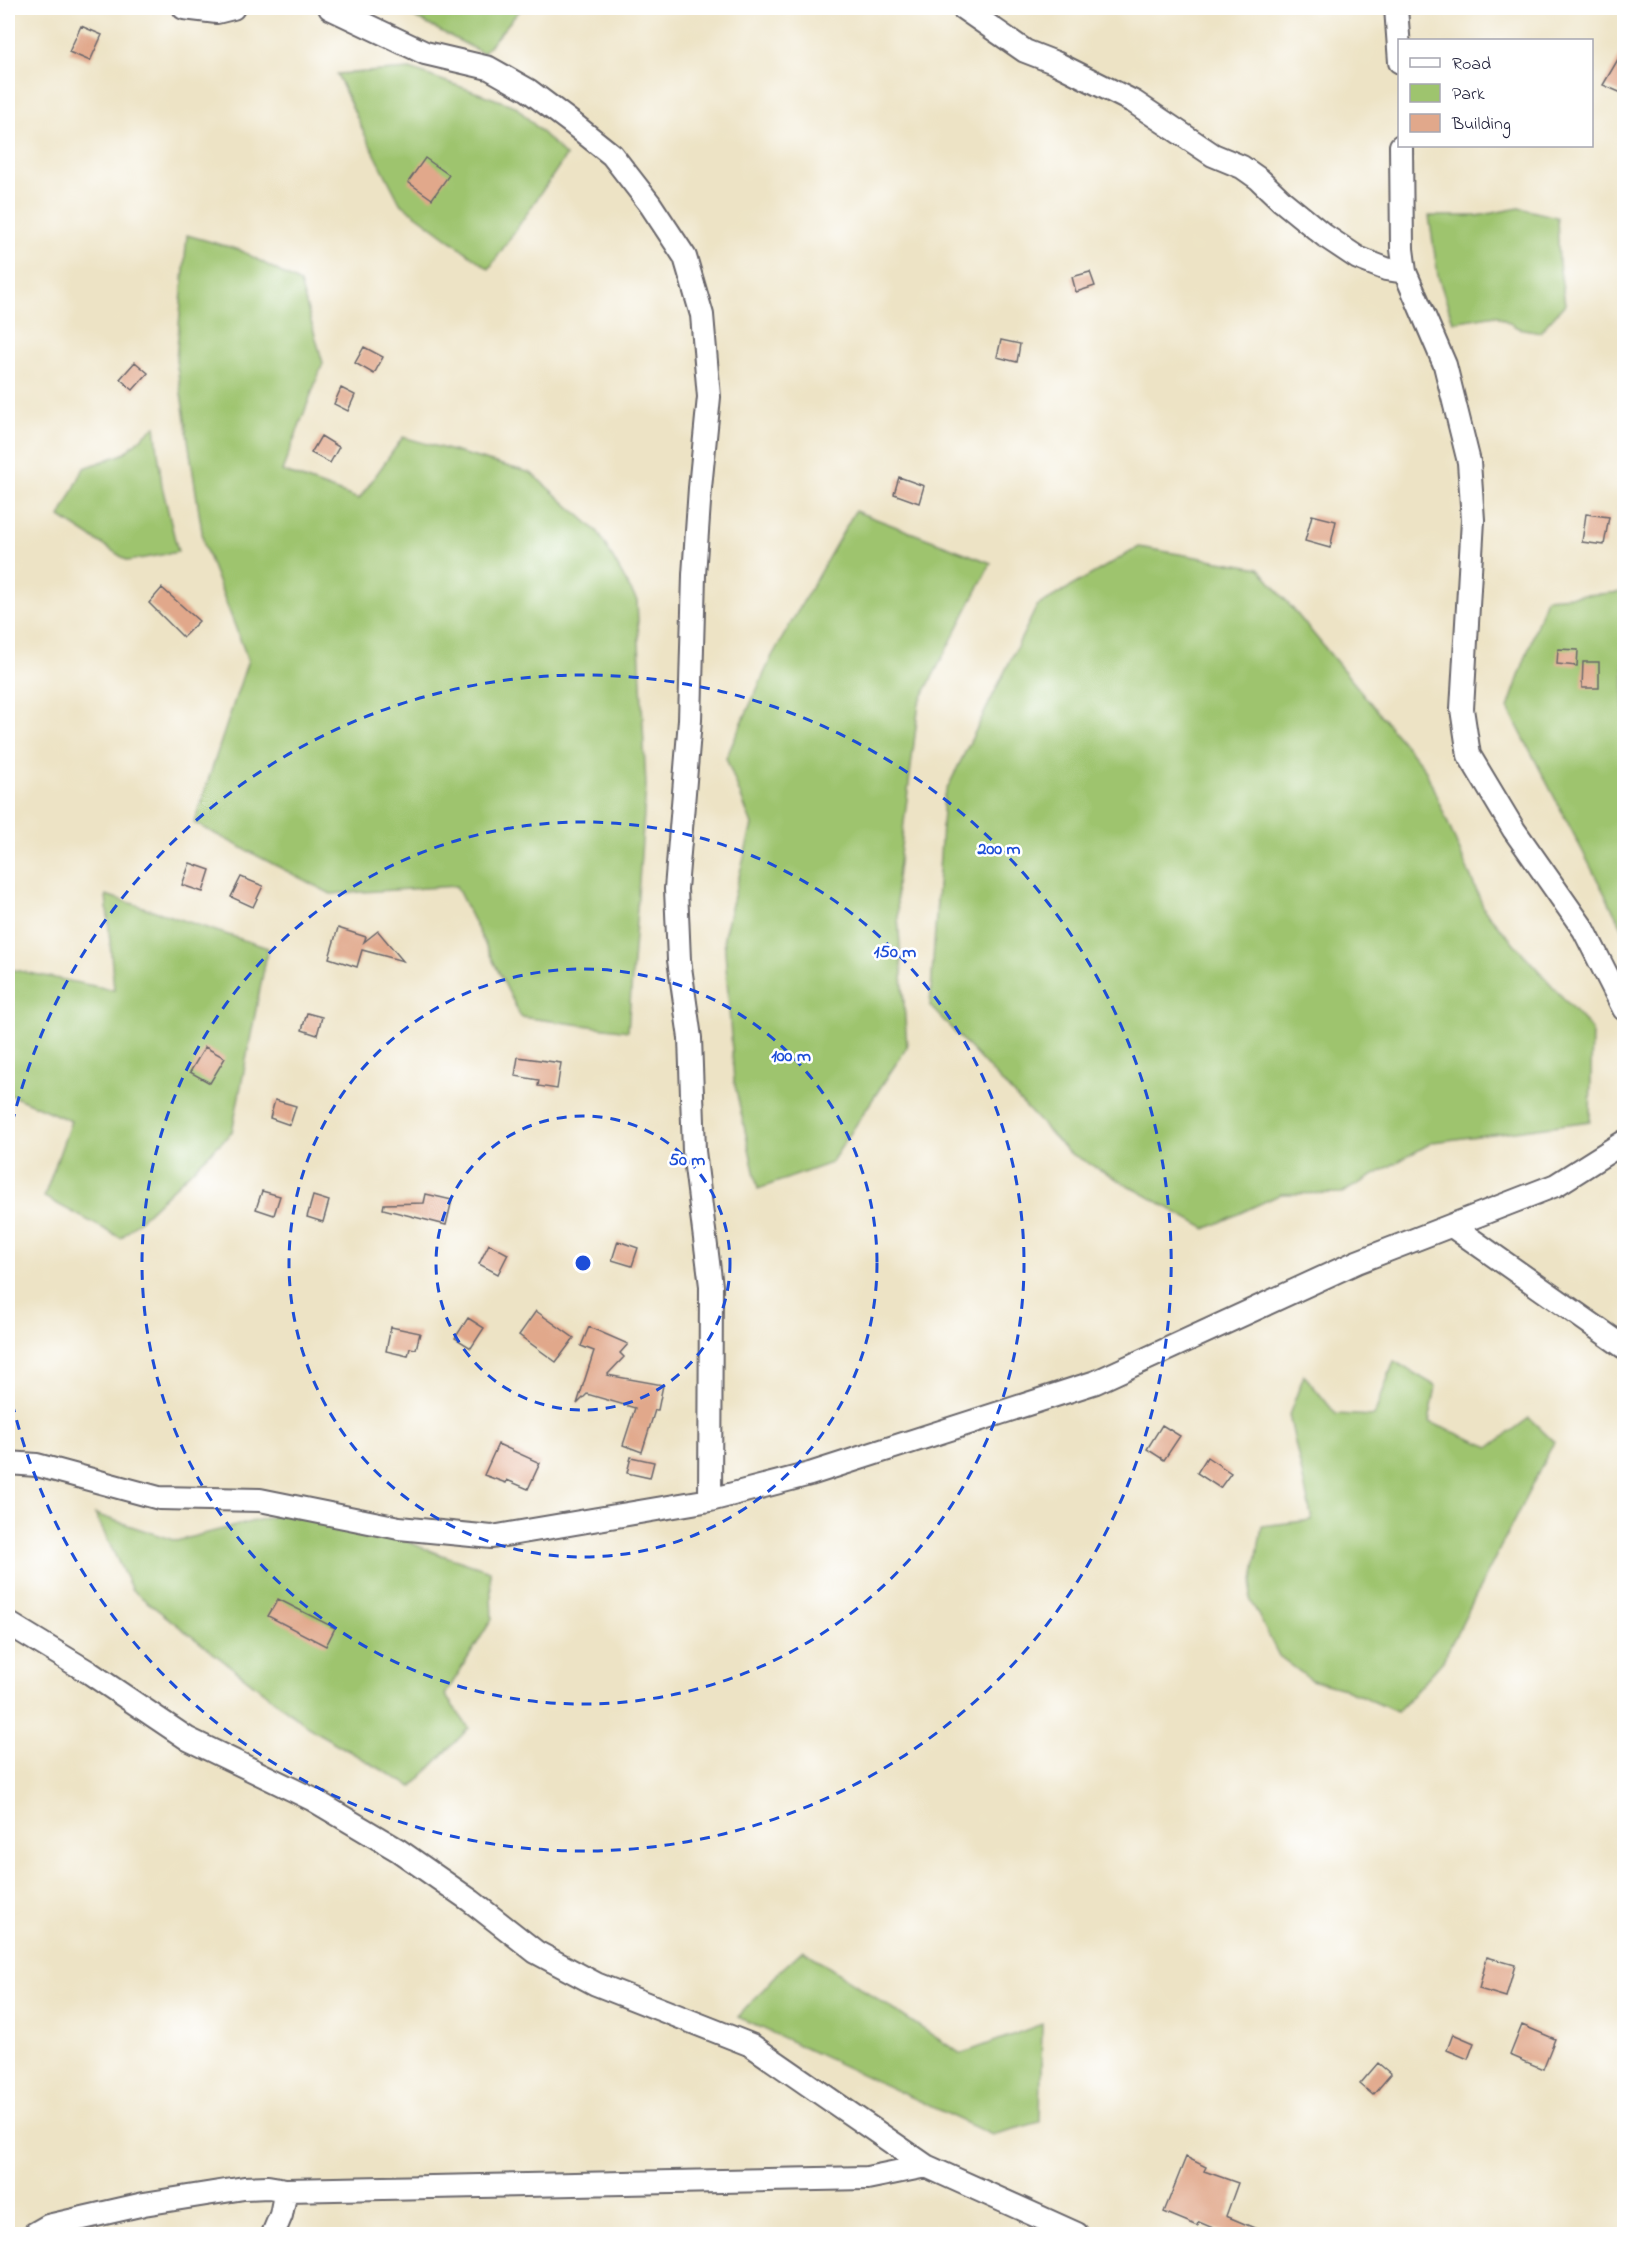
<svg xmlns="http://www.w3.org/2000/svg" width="1632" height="2242" viewBox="0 0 1632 2242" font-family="'Indie Flower',sans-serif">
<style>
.green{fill:#9ec46e;stroke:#607354;stroke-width:1.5}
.building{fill:#e1a88b}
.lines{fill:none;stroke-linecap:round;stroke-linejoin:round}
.minor-casing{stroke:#69666b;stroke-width:26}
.minor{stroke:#fff;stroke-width:22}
.ring{fill:none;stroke:#1d4ed8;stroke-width:3;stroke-dasharray:10 8}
.centre{fill:#1d4ed8;stroke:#fff;stroke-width:3}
.ring-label{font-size:18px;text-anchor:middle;font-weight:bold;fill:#1d4ed8;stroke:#fff;stroke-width:5;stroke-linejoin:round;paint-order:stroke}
</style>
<rect width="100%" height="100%" fill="#fff"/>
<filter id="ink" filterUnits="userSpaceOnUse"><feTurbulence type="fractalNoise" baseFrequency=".0167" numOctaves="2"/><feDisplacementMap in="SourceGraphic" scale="12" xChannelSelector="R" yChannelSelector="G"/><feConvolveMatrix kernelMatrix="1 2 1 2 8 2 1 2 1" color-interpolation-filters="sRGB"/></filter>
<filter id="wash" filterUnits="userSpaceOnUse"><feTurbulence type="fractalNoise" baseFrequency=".008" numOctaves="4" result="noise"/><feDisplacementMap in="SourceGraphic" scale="24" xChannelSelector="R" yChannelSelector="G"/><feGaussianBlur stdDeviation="1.35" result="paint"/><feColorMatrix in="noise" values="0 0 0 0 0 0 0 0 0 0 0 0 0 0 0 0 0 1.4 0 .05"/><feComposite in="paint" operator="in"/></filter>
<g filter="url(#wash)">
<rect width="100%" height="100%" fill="#ede3c5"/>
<path class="green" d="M396 8H520L521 9 483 53Z
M410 69 515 106 566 156 489 269 400 203 365 135 337 74Z
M1519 208 1557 217 1559 263 1565 304 1540 332 1518 328 1496 315 1453 322 1438 276 1429 216H1477Z
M187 235 240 250 300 283 323 363 282 471 359 499 403 437 531 473 598 532 637 601 646 786 628 1031 521 1017 456 886 331 894 194 823 248 660 204 545 176 360Z
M155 426 162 486 178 552 128 561 60 517 84 468 123 454Z
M855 511 991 563 919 703 896 887 907 1047 831 1163 758 1189 734 1081 724 936 752 825 726 758 772 656Z
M1139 547 1259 568 1425 769 1485 911 1592 1030 1590 1121 1433 1142 1342 1193 1281 1194 1206 1229 1068 1152 930 1006 944 795 1037 606Z
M1624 592V931L1508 708 1546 598Z
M106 895 268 948 232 1132 121 1238 44 1197 71 1121 8 1094V972L10 969 114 990Z
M1394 1361 1436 1386 1429 1422 1490 1447 1529 1418 1554 1442 1442 1662 1397 1712 1348 1690 1311 1680 1279 1656 1250 1599 1262 1526 1312 1520 1289 1415 1304 1375 1336 1414 1374 1416Z
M95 1514 176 1541 282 1514 386 1533 436 1553 490 1571 492 1619 445 1695 469 1728 412 1787 314 1731 132 1590Z
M803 1950 961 2054 1042 2024 1040 2122 992 2135 738 2017 780 1971Z"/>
<g id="blocks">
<path class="building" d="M81 26 102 35 90 61 69 52Z
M1624 49V94L1603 85Z
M425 158 449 175 432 199 408 182Z
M1090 272 1095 286 1076 292 1072 277Z
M1001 340 1020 344 1017 362 997 357Z
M364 347 383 357 374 374 355 363Z
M135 362 148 373 133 390 120 379Z
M341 388 355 395 348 411 334 404Z
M321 436 339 447 330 463 311 453Z
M899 477 924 486 919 503 894 494Z
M1586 514 1609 517 1604 545 1582 542Z
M1312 515 1336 521 1330 548 1305 541Z
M162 588 199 621 183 637 149 603Z
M1558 649 1578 650 1577 666 1557 664Z
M1583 662H1599V688H1582Z
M190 863 210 870 203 892 182 885Z
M241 877 263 886 253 907 231 897Z
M338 928 366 937 364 942 378 931 403 961 362 950 357 967 329 958Z
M307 1013 322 1017 317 1035 302 1030Z
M205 1047 225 1058 210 1083 190 1072Z
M518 1057 561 1063 557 1089 538 1086 539 1080 515 1076Z
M275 1100 296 1106 290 1125 270 1118Z
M262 1191 280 1196 274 1215 256 1209Z
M426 1194 452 1200 446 1225 383 1209 384 1204 424 1203Z
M313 1196 329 1201 323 1222 307 1217Z
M618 1241 638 1248 632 1266 612 1260Z
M489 1244 508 1254 498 1274 479 1264Z
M536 1311 574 1338 556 1362 519 1335Z
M468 1318 484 1328 471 1348 455 1338Z
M391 1327 420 1333 416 1349 410 1348 408 1356 386 1351Z
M589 1327 628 1344 620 1353 624 1357 607 1375 663 1385 658 1410H655L642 1452 623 1445 635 1408 587 1394 577 1404 594 1351 581 1346Z
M1162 1425 1180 1436 1164 1460 1147 1449Z
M498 1444 540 1463 528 1489 507 1480 506 1483 484 1475Z
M631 1457 654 1462 650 1478 627 1473Z
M1207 1457 1231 1473 1220 1488 1197 1473Z
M278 1599 335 1628 326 1646 268 1616Z
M1487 1957 1515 1965 1506 1997 1479 1989Z
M1522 2025 1555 2039 1543 2069 1510 2055Z
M1453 2034 1474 2043 1468 2059 1447 2050Z
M1378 2063 1391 2074 1373 2095 1360 2084Z
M1186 2157 1206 2167 1204 2171 1238 2183 1226 2216 1271 2235H1229L1199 2222 1198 2226 1164 2212Z"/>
</g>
</g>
<g filter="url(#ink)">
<use href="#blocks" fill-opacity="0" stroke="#69666b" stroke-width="1.5"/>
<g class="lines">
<defs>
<path id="minor" d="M184 8 217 12 233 8
M330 8 425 53 489 68 528 90 572 123 612 155 650 204 685 257 702 315 709 397 700 488 694 575 690 720 676 889 679 960 690 1038 694 1151 711 1286 710 1500
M963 8 1025 51 1056 63 1134 102 1213 155 1242 167 1259 179 1282 201 1325 236 1358 258 1386 269 1405 272
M1396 8 1400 62
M1401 146 1402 249 1405 272 1445 365 1469 462 1473 520 1462 709 1469 755 1514 830 1584 930 1624 1009
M1452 1226 1624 1347
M8 1463 37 1465 159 1498 260 1500 399 1528 492 1537 710 1500 810 1474 1096 1382 1357 1262 1556 1185 1624 1142
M8 1623 90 1673 188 1739 312 1799 398 1850 471 1901 536 1952 596 1984 751 2045 926 2166 1077 2234
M34 2234 48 2226 144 2204 244 2188 268 2187 286 2190 867 2178 926 2166
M273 2234 281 2215 286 2190"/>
</defs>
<use href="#minor" class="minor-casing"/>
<use href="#minor" class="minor"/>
</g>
</g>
<g class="ring">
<circle cx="583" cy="1263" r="147"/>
<circle cx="583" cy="1263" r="294"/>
<circle cx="583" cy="1263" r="441"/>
<path d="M8 1141A588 588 0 1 1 8 1385"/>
</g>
<circle cx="583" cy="1263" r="9" class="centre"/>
<g class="ring-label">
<text x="999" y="854">200 m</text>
<text x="895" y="957">150 m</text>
<text x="791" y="1061">100 m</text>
<text x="687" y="1165">50 m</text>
</g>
<rect width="1632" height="2242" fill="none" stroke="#fff" stroke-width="30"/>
<rect x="1398" y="39" width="195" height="108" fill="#ffffff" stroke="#a7a7b1" stroke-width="1.5"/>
<rect x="1410" y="58" width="30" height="9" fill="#ffffff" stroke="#a7a7b1" stroke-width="1.5"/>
<text x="1452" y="69" font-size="18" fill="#22223b">Road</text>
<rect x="1410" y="84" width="30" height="18" fill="#9ec46e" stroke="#a7a7b1" stroke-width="1.5"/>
<text x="1452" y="99" font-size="18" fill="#22223b">Park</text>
<rect x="1410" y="114" width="30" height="18" fill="#e1a88b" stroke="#a7a7b1" stroke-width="1.5"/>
<text x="1452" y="129" font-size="18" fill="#22223b">Building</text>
</svg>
